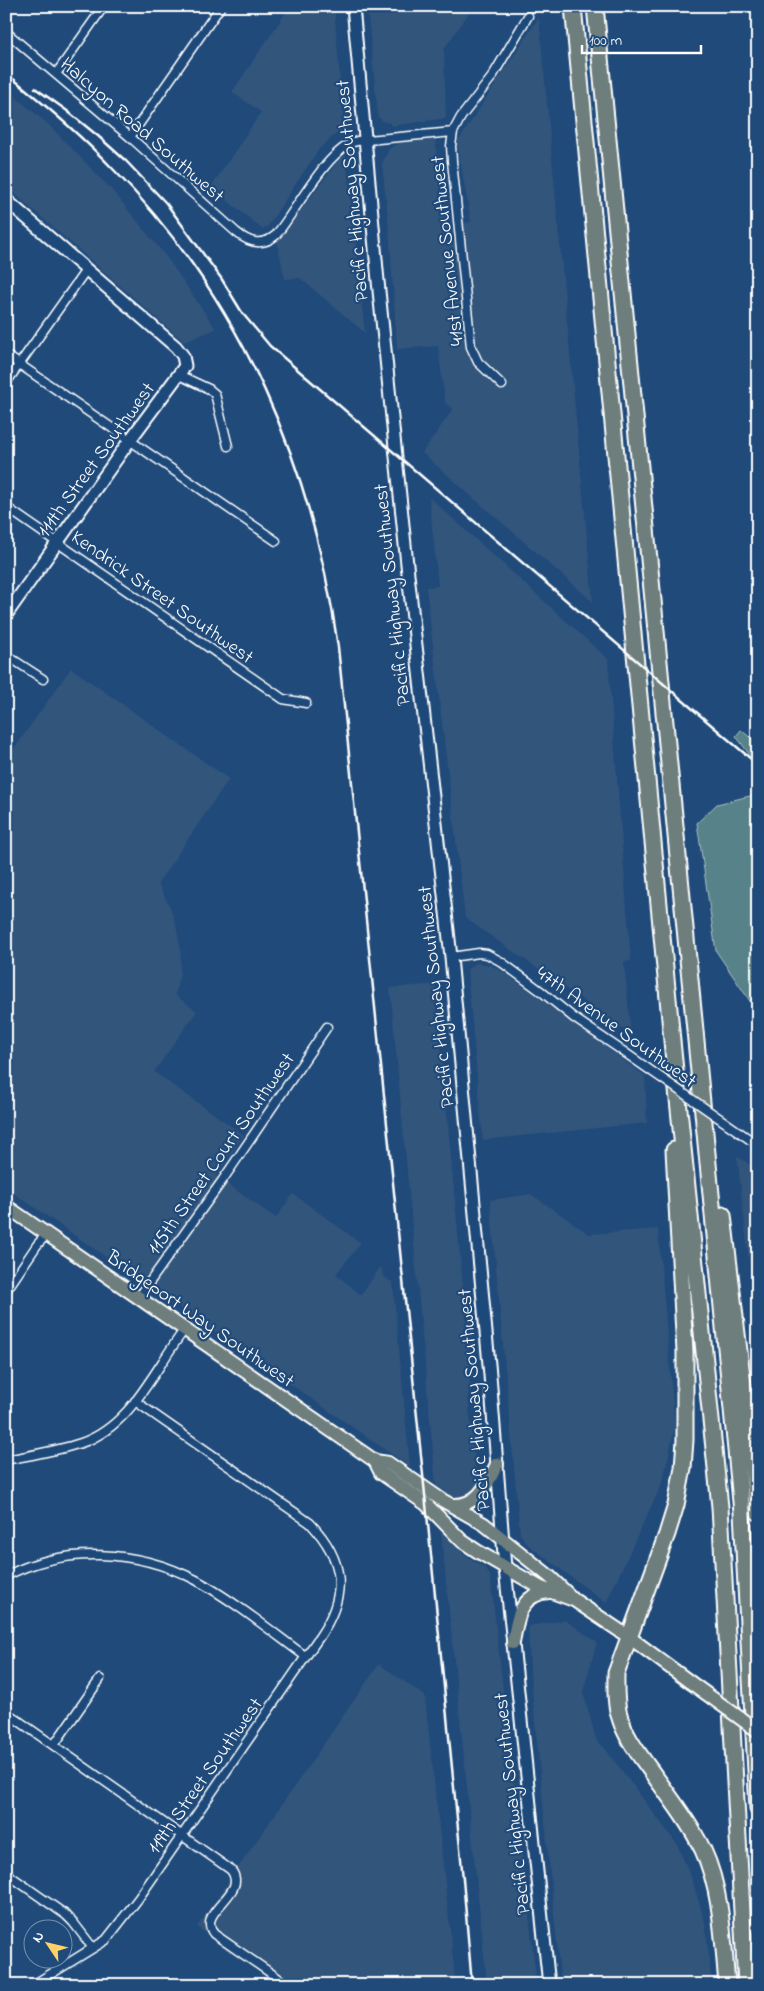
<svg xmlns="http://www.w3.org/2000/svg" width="764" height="1991" viewBox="0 0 764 1991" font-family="'Indie Flower',sans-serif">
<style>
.built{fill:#32547c}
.green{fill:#588289;stroke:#acc0c4}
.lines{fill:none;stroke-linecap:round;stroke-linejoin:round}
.street-casing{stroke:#fff;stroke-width:11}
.secondary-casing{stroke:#fff;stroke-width:15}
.primary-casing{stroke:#fff;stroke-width:16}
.highway-casing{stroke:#fff;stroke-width:19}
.street{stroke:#1f4a7a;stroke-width:8}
.secondary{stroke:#1f4a7a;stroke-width:11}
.primary{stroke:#6d7e7c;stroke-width:12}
.highway{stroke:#6d7e7c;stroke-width:15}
.rail{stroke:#fff;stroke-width:2.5}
.street-bridge-casing{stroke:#fff;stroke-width:11;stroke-linecap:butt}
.primary-bridge-casing{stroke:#fff;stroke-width:16;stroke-linecap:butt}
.street-bridge{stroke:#1f4a7a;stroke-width:8}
.primary-bridge{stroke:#6d7e7c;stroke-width:12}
.labels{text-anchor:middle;stroke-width:4.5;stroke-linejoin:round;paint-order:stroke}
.street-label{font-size:20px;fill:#fff;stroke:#1f4a7a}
</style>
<rect width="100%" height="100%" fill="#1f4a7a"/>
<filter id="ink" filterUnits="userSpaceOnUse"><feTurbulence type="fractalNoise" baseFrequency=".02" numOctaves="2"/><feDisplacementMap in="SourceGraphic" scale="10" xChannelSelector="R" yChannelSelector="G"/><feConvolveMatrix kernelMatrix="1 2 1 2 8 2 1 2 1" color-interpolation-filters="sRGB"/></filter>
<g filter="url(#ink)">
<path class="built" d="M290 6H334L344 127 319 149 268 226 262 229 211 187 261 112 232 92Z
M367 6H474L444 49 446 118 391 126 390 123 384 122 378 117Z
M539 17 593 602 422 453 453 409 445 403 438 346 397 349 389 228 382 164 384 159 389 149 398 143 435 137 442 206 448 205 450 224 471 222 457 143Z
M6 89 48 124 112 190 168 259 216 329 184 342 6 186Z
M346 156 365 333 300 278 285 279 277 242 341 157Z
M429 497 608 659 631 961 624 962 631 1034 465 918 426 587 438 586Z
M71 668 229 779 158 883 170 907 176 925 181 951 180 973 175 995 197 1011 154 1072 244 1135 216 1176 276 1218 293 1194 361 1243 336 1274 361 1295 381 1266 383 1276 393 1283 410 1467 6 1188V760Z
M479 963 490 965 504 972 645 1076 647 1123 483 1140 467 970 473 964Z
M435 984 471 1373 468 1397 477 1483 473 1492 467 1497 460 1499 456 1498 436 1485 390 988Z
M737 1156 758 1170V1341Z
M531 1194 589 1234 658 1229 675 1426 663 1481 606 1603 527 1544 520 1534 490 1200Z
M441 1532 465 1555 485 1568 490 1575 537 1985H487Z
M565 1620 597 1642 583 1692 597 1742 604 1747 677 1844 692 1879 705 1922 712 1985H561L530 1671 528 1626Z
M379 1664 425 1696 456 1985H277L197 1927Z"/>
<path class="green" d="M741 730 758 744V766L736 736Z
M758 794V1013L716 951 697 823 717 804Z"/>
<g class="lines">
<defs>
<path id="street" d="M6 32 130 137 236 232C249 243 262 247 276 235 296 211 327 149 357 141L453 132 461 117 492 77 528 16
M56 74 104 6
M453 132 451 146 452 161 471 347 478 362 502 385
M130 137 221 6
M6 355 276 541
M179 375 209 389 215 394 228 446
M6 383 86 270
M6 507 283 699 306 703
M6 655 43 679
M451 957 479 953 487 954 500 961 542 992 574 1018 624 1052
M6 1291 37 1245 47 1234
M139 1297 222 1181 327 1027
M6 1460C31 1455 57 1451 81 1443 132 1426 154 1369 185 1329
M6 1576C65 1545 138 1550 196 1580 233 1600 271 1631 305 1656
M6 1712 231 1870C250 1894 195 1911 214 1934L288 1985
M54 1745 100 1679
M6 1873 66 1915 73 1922 93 1948
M33 1985 106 1940 138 1899 320 1636C348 1594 345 1560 310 1523L135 1401"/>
<path id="secondary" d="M353 6 378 281 408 574 451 957 490 1375 505 1568 549 1985
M6 200 176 347 183 356 185 366 130 440 6 615"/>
<path id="primary" d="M6 1206 375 1461 381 1473 426 1504 462 1541 477 1551 541 1588 574 1600
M375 1461 388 1463 442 1500 484 1524 549 1576 574 1600 629 1637 690 1682
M451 1505C478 1507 487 1485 497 1464
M513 1643C517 1618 520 1594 549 1592"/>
<path id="highway" d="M573 6 673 1051 720 1507 746 1985
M595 6 742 1512 758 1809
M674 1150 685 1352V1440L683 1468 676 1505 667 1534 616 1673C616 1688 615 1704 620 1718 625 1735 636 1750 646 1764 666 1792 688 1820 703 1850 722 1891 723 1941 727 1985
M723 1215 758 1512"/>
</defs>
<use href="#street" class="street-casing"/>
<use href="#secondary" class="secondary-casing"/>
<use href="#primary" class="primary-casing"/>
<use href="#highway" class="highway-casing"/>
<use href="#street" class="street"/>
<use href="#secondary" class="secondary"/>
<use href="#primary" class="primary"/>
<use href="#highway" class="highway"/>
<path class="rail" d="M6 73C43 103 80 134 113 169 242 300 313 467 338 647L427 1514 463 1879 472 1985
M35 88 66 110 98 136 126 161 166 203 221 278 243 314 270 346 758 765"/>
<defs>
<path id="street-bridge" d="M624 1052 752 1141"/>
<path id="primary-bridge" d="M690 1682 758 1731"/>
</defs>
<use href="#street-bridge" class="street-bridge-casing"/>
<use href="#primary-bridge" class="primary-bridge-casing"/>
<use href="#street-bridge" class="street-bridge"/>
<use href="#primary-bridge" class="primary-bridge"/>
</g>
</g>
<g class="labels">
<g class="street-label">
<text transform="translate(143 129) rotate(41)" y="7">Halcyon Road Southwest</text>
<text transform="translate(351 191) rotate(-95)" y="7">Pacific Highway Southwest</text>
<text transform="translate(446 251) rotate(-96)" y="7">41st Avenue Southwest</text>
<text transform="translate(95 459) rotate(-54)" y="7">111th Street Southwest</text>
<text transform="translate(391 595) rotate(-96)" y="7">Pacific Highway Southwest</text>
<text transform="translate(163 596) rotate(35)" y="7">Kendrick Street Southwest</text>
<text transform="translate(435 997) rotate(-96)" y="7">Pacific Highway Southwest</text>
<text transform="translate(617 1026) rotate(36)" y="7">47th Avenue Southwest</text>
<text transform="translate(220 1153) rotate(-55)" y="7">115th Street Court Southwest</text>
<text transform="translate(201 1318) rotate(35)" y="7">Bridgeport Way Southwest</text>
<text transform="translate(473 1400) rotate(-95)" y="7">Pacific Highway Southwest</text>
<text transform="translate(204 1775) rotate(-55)" y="7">119th Street Southwest</text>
<text transform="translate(511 1804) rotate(-96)" y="7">Pacific Highway Southwest</text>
</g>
</g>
<rect width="764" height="1991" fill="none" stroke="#1f4a7a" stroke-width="25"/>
<rect x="12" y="12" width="739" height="1966" fill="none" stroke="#fff" stroke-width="2" filter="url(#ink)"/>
<g transform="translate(48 1944) rotate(305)"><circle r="24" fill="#1f4a7a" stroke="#7992af"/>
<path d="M0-4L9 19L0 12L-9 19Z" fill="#ffd166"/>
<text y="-8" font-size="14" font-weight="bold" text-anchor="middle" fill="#ffffff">N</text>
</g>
<path d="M582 45v8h119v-8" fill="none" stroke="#ffffff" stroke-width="2.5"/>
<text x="589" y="45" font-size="15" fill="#ffffff" stroke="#1f4a7a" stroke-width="4" paint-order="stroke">100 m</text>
</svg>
